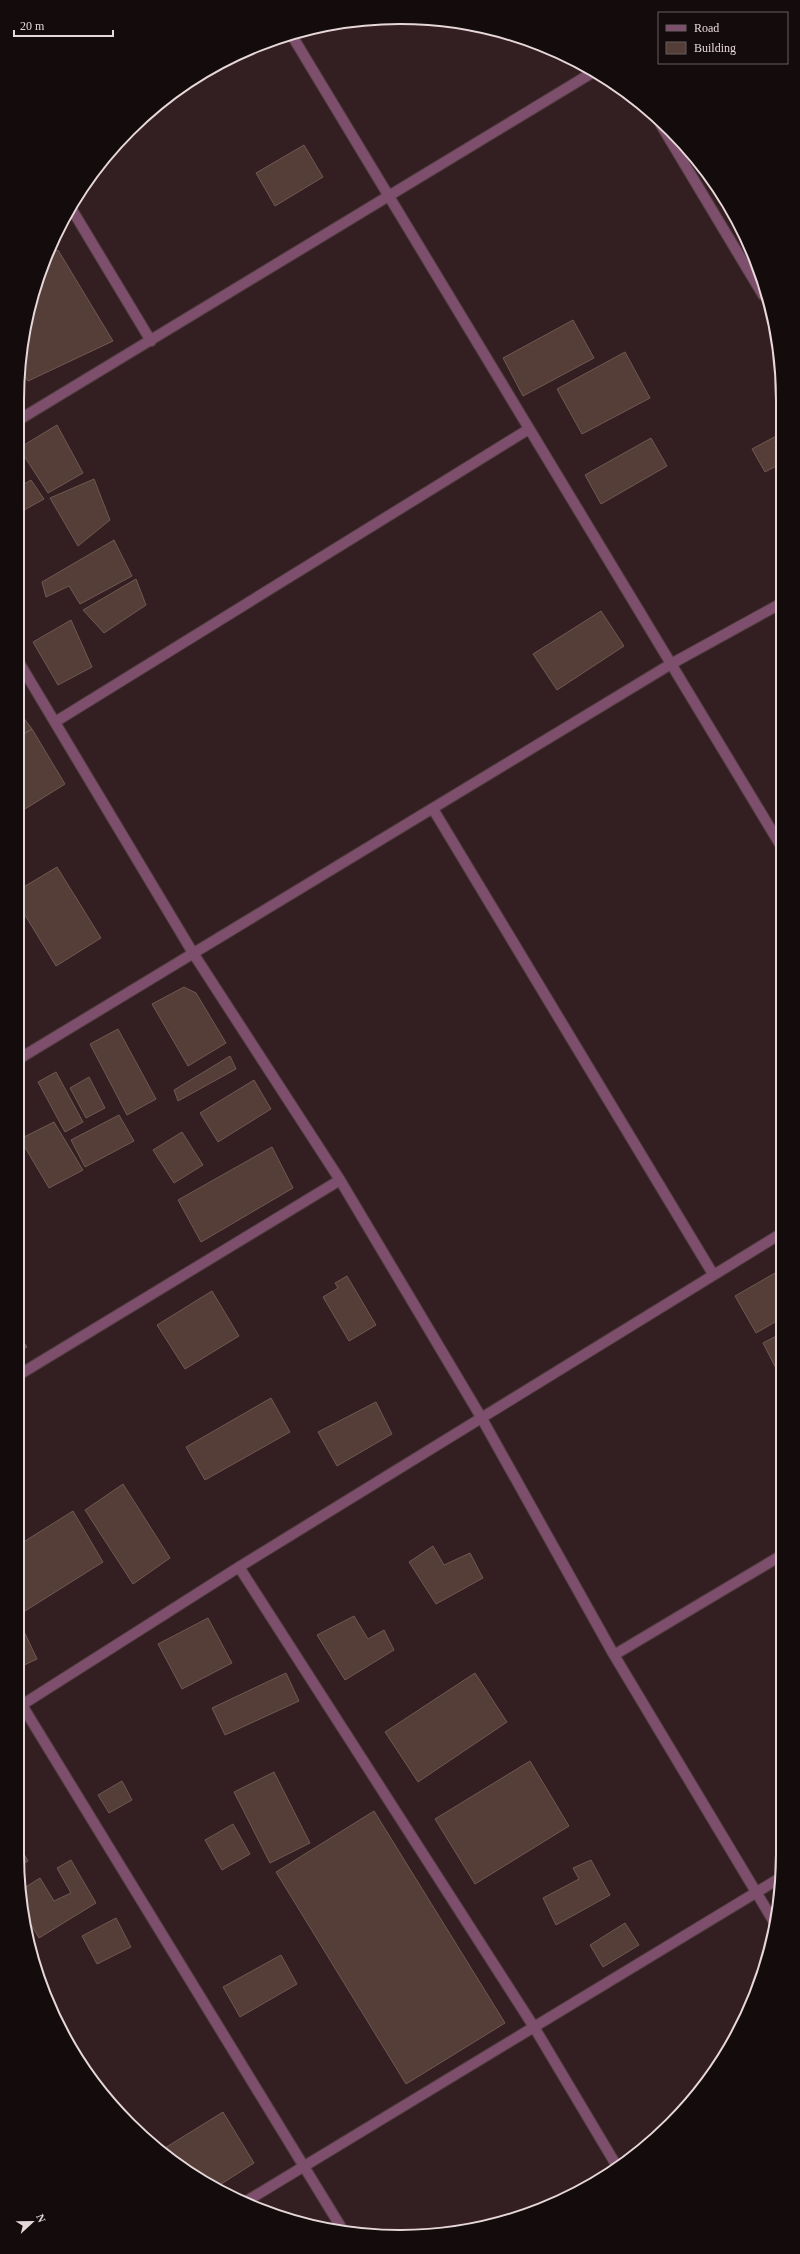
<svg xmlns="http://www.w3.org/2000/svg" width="800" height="2254" viewBox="0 0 800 2254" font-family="'Times New Roman',serif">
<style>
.building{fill:#553e38;stroke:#715952}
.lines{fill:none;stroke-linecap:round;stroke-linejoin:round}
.minor-casing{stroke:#503c3e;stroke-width:12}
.minor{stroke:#7e4f6d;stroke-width:10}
.rim{fill:none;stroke:#e6d7d9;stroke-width:2}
</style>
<rect width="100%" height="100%" fill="#331e21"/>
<path class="building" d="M304 145 323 177 275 206 256 173Z
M58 250 113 341 28 381 21 371 30 301 47 255Z
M573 320 594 358 523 396 503 358Z
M625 352 650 398 582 434 557 389Z
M57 425 83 473 48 493 19 448Z
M780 434V464L765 472 752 449Z
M651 438 667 466 601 504 585 475Z
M94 479 110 520 78 546 50 498Z
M31 480 44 499 17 514V488Z
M114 540 132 576 80 604 69 586 46 597 42 582Z
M136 579 146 605 104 633 83 610Z
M601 611 624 646 557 690 533 654Z
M71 620 92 667 58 685 33 642Z
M17 709 32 729 17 738Z
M32 729 65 784 17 814V738Z
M57 867 101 938 56 966 17 902V891Z
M17 971 24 984 17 988Z
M184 987 196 993 226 1043 188 1066 152 1004Z
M118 1029 156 1099 127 1115 90 1044Z
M230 1056 236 1069 178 1101 174 1090Z
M56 1072 83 1122 65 1132 38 1082Z
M89 1077 105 1108 86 1118 70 1088Z
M254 1080 271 1109 218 1142 200 1113Z
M119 1115 134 1141 85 1167 71 1140Z
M54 1122 83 1170 49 1188 20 1139Z
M182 1132 203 1165 174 1183 153 1150Z
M272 1147 293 1188 201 1242 178 1200Z
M782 1269V1318L756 1333 735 1296Z
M347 1276 376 1325 349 1341 323 1297 338 1288 335 1283Z
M212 1291 239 1336 185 1369 157 1325Z
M17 1332 27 1347 17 1353Z
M782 1333V1380L763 1343Z
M271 1398 290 1432 205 1480 186 1447Z
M376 1402 392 1434 337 1466 318 1432Z
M123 1484 170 1558 133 1584 85 1510Z
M73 1511 103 1562 17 1616V1546Z
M433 1546 444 1565 470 1553 483 1578 436 1604 409 1562Z
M354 1616 368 1639 384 1630 394 1650 345 1680 317 1635Z
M208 1618 232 1663 182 1689 158 1644Z
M20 1623 37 1659 18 1668 17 1625Z
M286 1673 299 1701 225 1735 212 1708Z
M475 1673 507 1722 418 1782 385 1732Z
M530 1761 569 1826 475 1884 435 1819Z
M274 1772 310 1843 270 1863 234 1792Z
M122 1781 132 1800 109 1813 98 1795Z
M374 1811 505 2023 406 2084 276 1872Z
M233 1824 250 1854 222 1870 205 1840Z
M17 1842 28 1861 18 1866 17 1854Z
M71 1860 96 1903 39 1938 23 1911 21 1890 40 1878 54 1901 71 1893 57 1868Z
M591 1860 610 1895 556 1925 543 1898 579 1879 573 1868Z
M116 1918 131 1947 97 1964 82 1936Z
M625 1923 639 1945 603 1967 590 1945Z
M281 1955 297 1984 240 2017 223 1987Z
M223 2112 254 2163 215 2188 167 2158 160 2151Z"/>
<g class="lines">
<defs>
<path id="minor" d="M291 34 781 846
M661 125 763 295
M71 208 151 341
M17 421 595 71
M17 659 193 953 340 1180 481 1417 614 1655 774 1922
M55 722 529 429
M433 809 713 1274
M17 1060 671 664 780 604
M17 1376 340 1180
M239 1567 534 2027 618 2168
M614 1655 782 1555
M17 1697 344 2232
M17 1708 239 1567 782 1233
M245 2202 780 1878"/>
</defs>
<use href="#minor" class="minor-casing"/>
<use href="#minor" class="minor"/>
</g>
<path d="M0 0H800V2254H0ZM400 24H400A376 376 0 0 1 776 400V1854A376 376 0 0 1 400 2230H400A376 376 0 0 1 24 1854V400A376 376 0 0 1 400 24Z" fill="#140b0c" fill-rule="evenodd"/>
<path class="rim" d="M400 24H400A376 376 0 0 1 776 400V1854A376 376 0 0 1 400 2230H400A376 376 0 0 1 24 1854V400A376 376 0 0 1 400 24Z"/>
<rect x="658" y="12" width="130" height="52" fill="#140b0c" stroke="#685d5e"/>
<rect x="666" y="25" width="20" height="6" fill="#7e4f6d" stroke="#685d5e"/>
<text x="694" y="32" font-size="12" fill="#e6d7d9">Road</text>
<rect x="666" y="42" width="20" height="12" fill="#553e38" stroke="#685d5e"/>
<text x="694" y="52" font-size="12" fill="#e6d7d9">Building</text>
<g transform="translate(32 2222) rotate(68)" stroke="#140b0c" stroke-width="3" paint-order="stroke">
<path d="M0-3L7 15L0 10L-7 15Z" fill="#e6d7d9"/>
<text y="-6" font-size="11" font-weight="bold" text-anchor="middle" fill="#e6d7d9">N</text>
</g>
<path d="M14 30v6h99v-6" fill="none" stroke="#e6d7d9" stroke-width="2"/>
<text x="20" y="30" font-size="12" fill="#e6d7d9" stroke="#140b0c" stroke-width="3" paint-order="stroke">20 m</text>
</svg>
